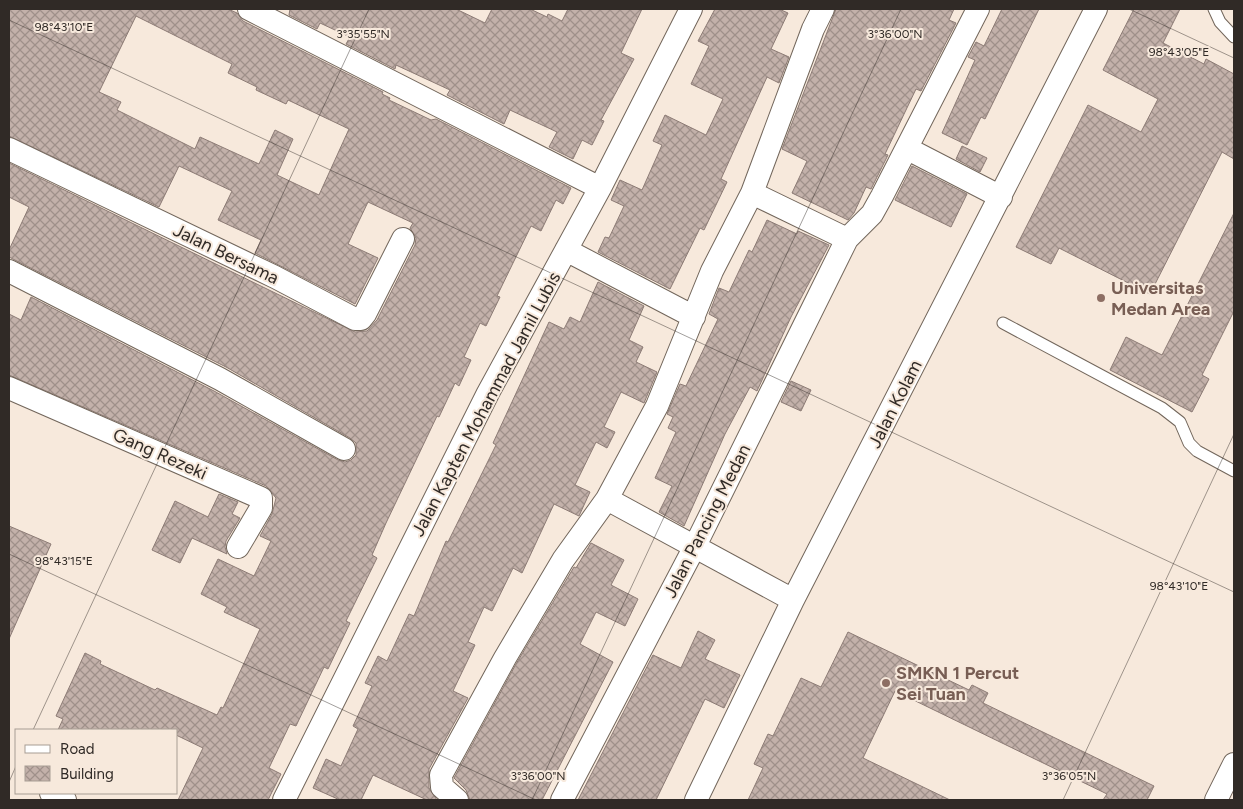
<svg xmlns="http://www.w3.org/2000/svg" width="1243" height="809" viewBox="0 0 1243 809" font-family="Figtree,sans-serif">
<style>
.building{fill:url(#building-cross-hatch);stroke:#8c7b75;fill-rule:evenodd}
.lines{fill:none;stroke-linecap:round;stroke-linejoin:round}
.lane-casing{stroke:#72665b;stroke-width:13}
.street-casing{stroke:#72665b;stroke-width:24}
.lane{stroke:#fff;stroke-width:11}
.street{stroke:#fff;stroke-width:22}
.ticks{fill:none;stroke:#302a26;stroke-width:1;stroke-opacity:0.45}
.education-dot{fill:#8d6e63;stroke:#f7e9dc;stroke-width:2}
.labels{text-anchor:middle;stroke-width:4;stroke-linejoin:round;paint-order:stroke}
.street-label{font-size:18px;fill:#302a26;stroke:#f7e9dc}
.education-label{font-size:18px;font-weight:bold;fill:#785e54;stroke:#f7e9dc;text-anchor:start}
.ticks-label{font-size:12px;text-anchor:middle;fill:#302a26;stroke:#f7e9dc;stroke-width:4;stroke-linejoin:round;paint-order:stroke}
</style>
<defs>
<pattern id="building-cross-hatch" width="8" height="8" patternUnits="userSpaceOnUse" patternTransform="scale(1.25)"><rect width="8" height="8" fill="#c3b1aa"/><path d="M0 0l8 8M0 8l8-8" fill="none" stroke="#9f908a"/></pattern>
</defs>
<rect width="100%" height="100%" fill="#f7e9dc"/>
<path class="building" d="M9 9H228L237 13 243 21 383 92 382 94 390 98 389 100 431 120 436 119 571 188 563 204 556 200 541 231 531 226 497 296 500 297 486 326 480 323 464 357 471 360 459 386 455 383 439 417 437 416 386 523 372 555 377 558 346 621 350 623 328 669 324 667 296 726 290 724 269 768 281 774 268 800H178L203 748 176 735V730H58L63 719 56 716 85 653 101 661 100 664 155 690 157 688 217 715 221 707 223 708 260 629 224 612 227 607 201 594 218 559 254 576 271 541 260 536 272 514 276 498 266 486 9 375V314L21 320 31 297 214 391 338 460 345 462 351 460 356 455V443L350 438 226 367 9 257V250L29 207 9 197V163L355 332 367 331 377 320 415 245 416 238 410 228 413 223 368 202 348 244 378 258 355 304 255 253 261 240 218 220 232 191 179 166 159 207 9 136ZM136 16 232 64 228 73 257 87 256 90 286 104 288 100 349 129 319 195 277 175 293 139 275 130 259 164 200 137 195 149 117 110 121 102 99 92Z
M290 9H456L485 23 492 9H530L547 17 548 14 562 21 568 9H642L621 53 634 59 601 120 604 121 592 145 582 140 573 159 549 147 557 132 510 110 504 124 447 95 450 90 396 65 395 69 346 44 350 37 320 23 317 29 289 15Z
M715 9H779L788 13 771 49 789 57 779 83 767 77 721 179 727 182 704 230 700 228 670 289 598 252 605 237 609 238 624 206 611 200 620 180 642 190 662 145 653 141 665 115 706 135 723 99 691 84 709 46 698 41Z
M836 9H954L949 20 956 23 921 91 916 89 885 154 888 155 871 189 866 187 854 213 848 220 792 193 807 161 782 149Z
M1002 9H1039L985 119 981 117 967 145 942 133 975 60 968 57 976 42 984 46Z
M1134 9H1180L1163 43 1204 64 1206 59 1234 74V159L1222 152 1150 294 1059 248 1051 264 1016 247 1088 105 1141 132 1158 99 1103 70Z
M962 146 987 158 980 172 956 159Z
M912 166 967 194 951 227 895 200Z
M1234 213V311L1202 375 1209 379 1192 412 1110 370 1126 337 1162 355Z
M767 220 797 234 798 231 829 245 791 317 757 391 750 387 725 434 684 526 659 512 672 486 655 478 676 432 668 428 673 417 667 414 680 384 686 386 718 319 709 314 719 288 729 292 749 250 752 252Z
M598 282 644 306 629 340 643 347 636 362 657 372 644 403 621 392 604 427 615 432 607 448 596 442 575 485 590 492 579 516 554 504 522 573 513 568 492 611 484 607 468 642 475 645 453 691 468 698 429 769V788L437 800H427L373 775 361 800H340L313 788 326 759 341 766 358 729 353 726 372 686 365 683 378 656 387 661 409 614 414 616 446 541 448 542 496 445 493 443 549 322 564 329 570 317 580 322Z
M791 381 811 390 801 411 781 402Z
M219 494 238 502 232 514 240 518 226 541 225 547 227 554 192 538 180 563 152 550 175 501 208 517Z
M9 526 51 544 9 639Z
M591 543 624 560 611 585 638 599 625 626 596 612 580 644 613 662 542 800H470L466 790 454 778 516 664 574 567 576 568Z
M698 631 715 640 705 659 740 675 724 708 705 699 656 800H578L653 655 681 668Z
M848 632 969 690 972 685 988 693 983 703 1154 786 1147 800H1103L1107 794 895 691 863 758 950 800H748L763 768 754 764 768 734 773 736 801 678 821 687Z"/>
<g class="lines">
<defs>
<path id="lane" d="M1214 9 1220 22 1234 37
M1003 323 1162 408 1180 422 1189 443 1197 451 1234 471"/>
<path id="street" d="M249 9 600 188
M9 149 275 277 355 319H361L365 314 403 239
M908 149 1001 197
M752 193 847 239
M566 250 694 317
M9 271 220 379 344 449
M9 388 261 498V508L238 547
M793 600 607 499 657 406 712 271 752 193 813 29 823 9
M51 793 65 800
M284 800 488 393 600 188 691 9
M457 800 442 787 441 775 505 658 563 560 607 499
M562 800 694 548 847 239 872 214 882 196 978 9
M696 800 793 600 1096 9
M1216 800 1234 764"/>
</defs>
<use href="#lane" class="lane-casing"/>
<use href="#street" class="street-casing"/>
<use href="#lane" class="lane"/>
<use href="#street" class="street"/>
</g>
<path class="ticks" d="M1129 9 1234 58M9 20 1234 592M9 554 536 800M33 730 369 9M9 782 16 766M532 800 901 9M1063 800 1234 434"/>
<g class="education-dot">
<circle cx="1101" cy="298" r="5"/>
<circle cx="886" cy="683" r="5"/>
</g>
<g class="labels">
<g class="street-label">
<text transform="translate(226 254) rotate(26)" y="6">Jalan Bersama</text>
<text transform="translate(486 404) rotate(-62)" y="6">Jalan Kapten Mohammad Jamil Lubis</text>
<text transform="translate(895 404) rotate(-63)" y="6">Jalan Kolam</text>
<text transform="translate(160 454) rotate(24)" y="6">Gang Rezeki</text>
<text transform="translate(707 521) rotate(-63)" y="6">Jalan Pancing Medan</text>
</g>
<g class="education-label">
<text x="1111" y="294">Universitas<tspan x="1111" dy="21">Medan Area</tspan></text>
<text x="896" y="679">SMKN 1 Percut<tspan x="896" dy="21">Sei Tuan</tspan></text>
</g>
</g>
<g class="ticks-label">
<text x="64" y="31">98°43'10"E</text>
<text x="895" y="38">3°36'00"N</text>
<text x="363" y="38">3°35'55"N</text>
<text x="1179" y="56">98°43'05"E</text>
<text x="64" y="565">98°43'15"E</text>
<text x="1179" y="590">98°43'10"E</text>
<text x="538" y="780">3°36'00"N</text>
<text x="1069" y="780">3°36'05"N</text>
</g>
<rect width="1243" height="809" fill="none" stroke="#302a26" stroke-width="20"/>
<rect x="15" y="729" width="162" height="65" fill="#f7e9dc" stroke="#a79d93"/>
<rect x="25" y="745" width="25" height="8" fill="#ffffff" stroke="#a79d93"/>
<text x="60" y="754" font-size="15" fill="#302a26">Road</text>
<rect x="25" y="766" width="25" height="15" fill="url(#building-cross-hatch)" stroke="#a79d93"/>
<text x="60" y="779" font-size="15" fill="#302a26">Building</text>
</svg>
